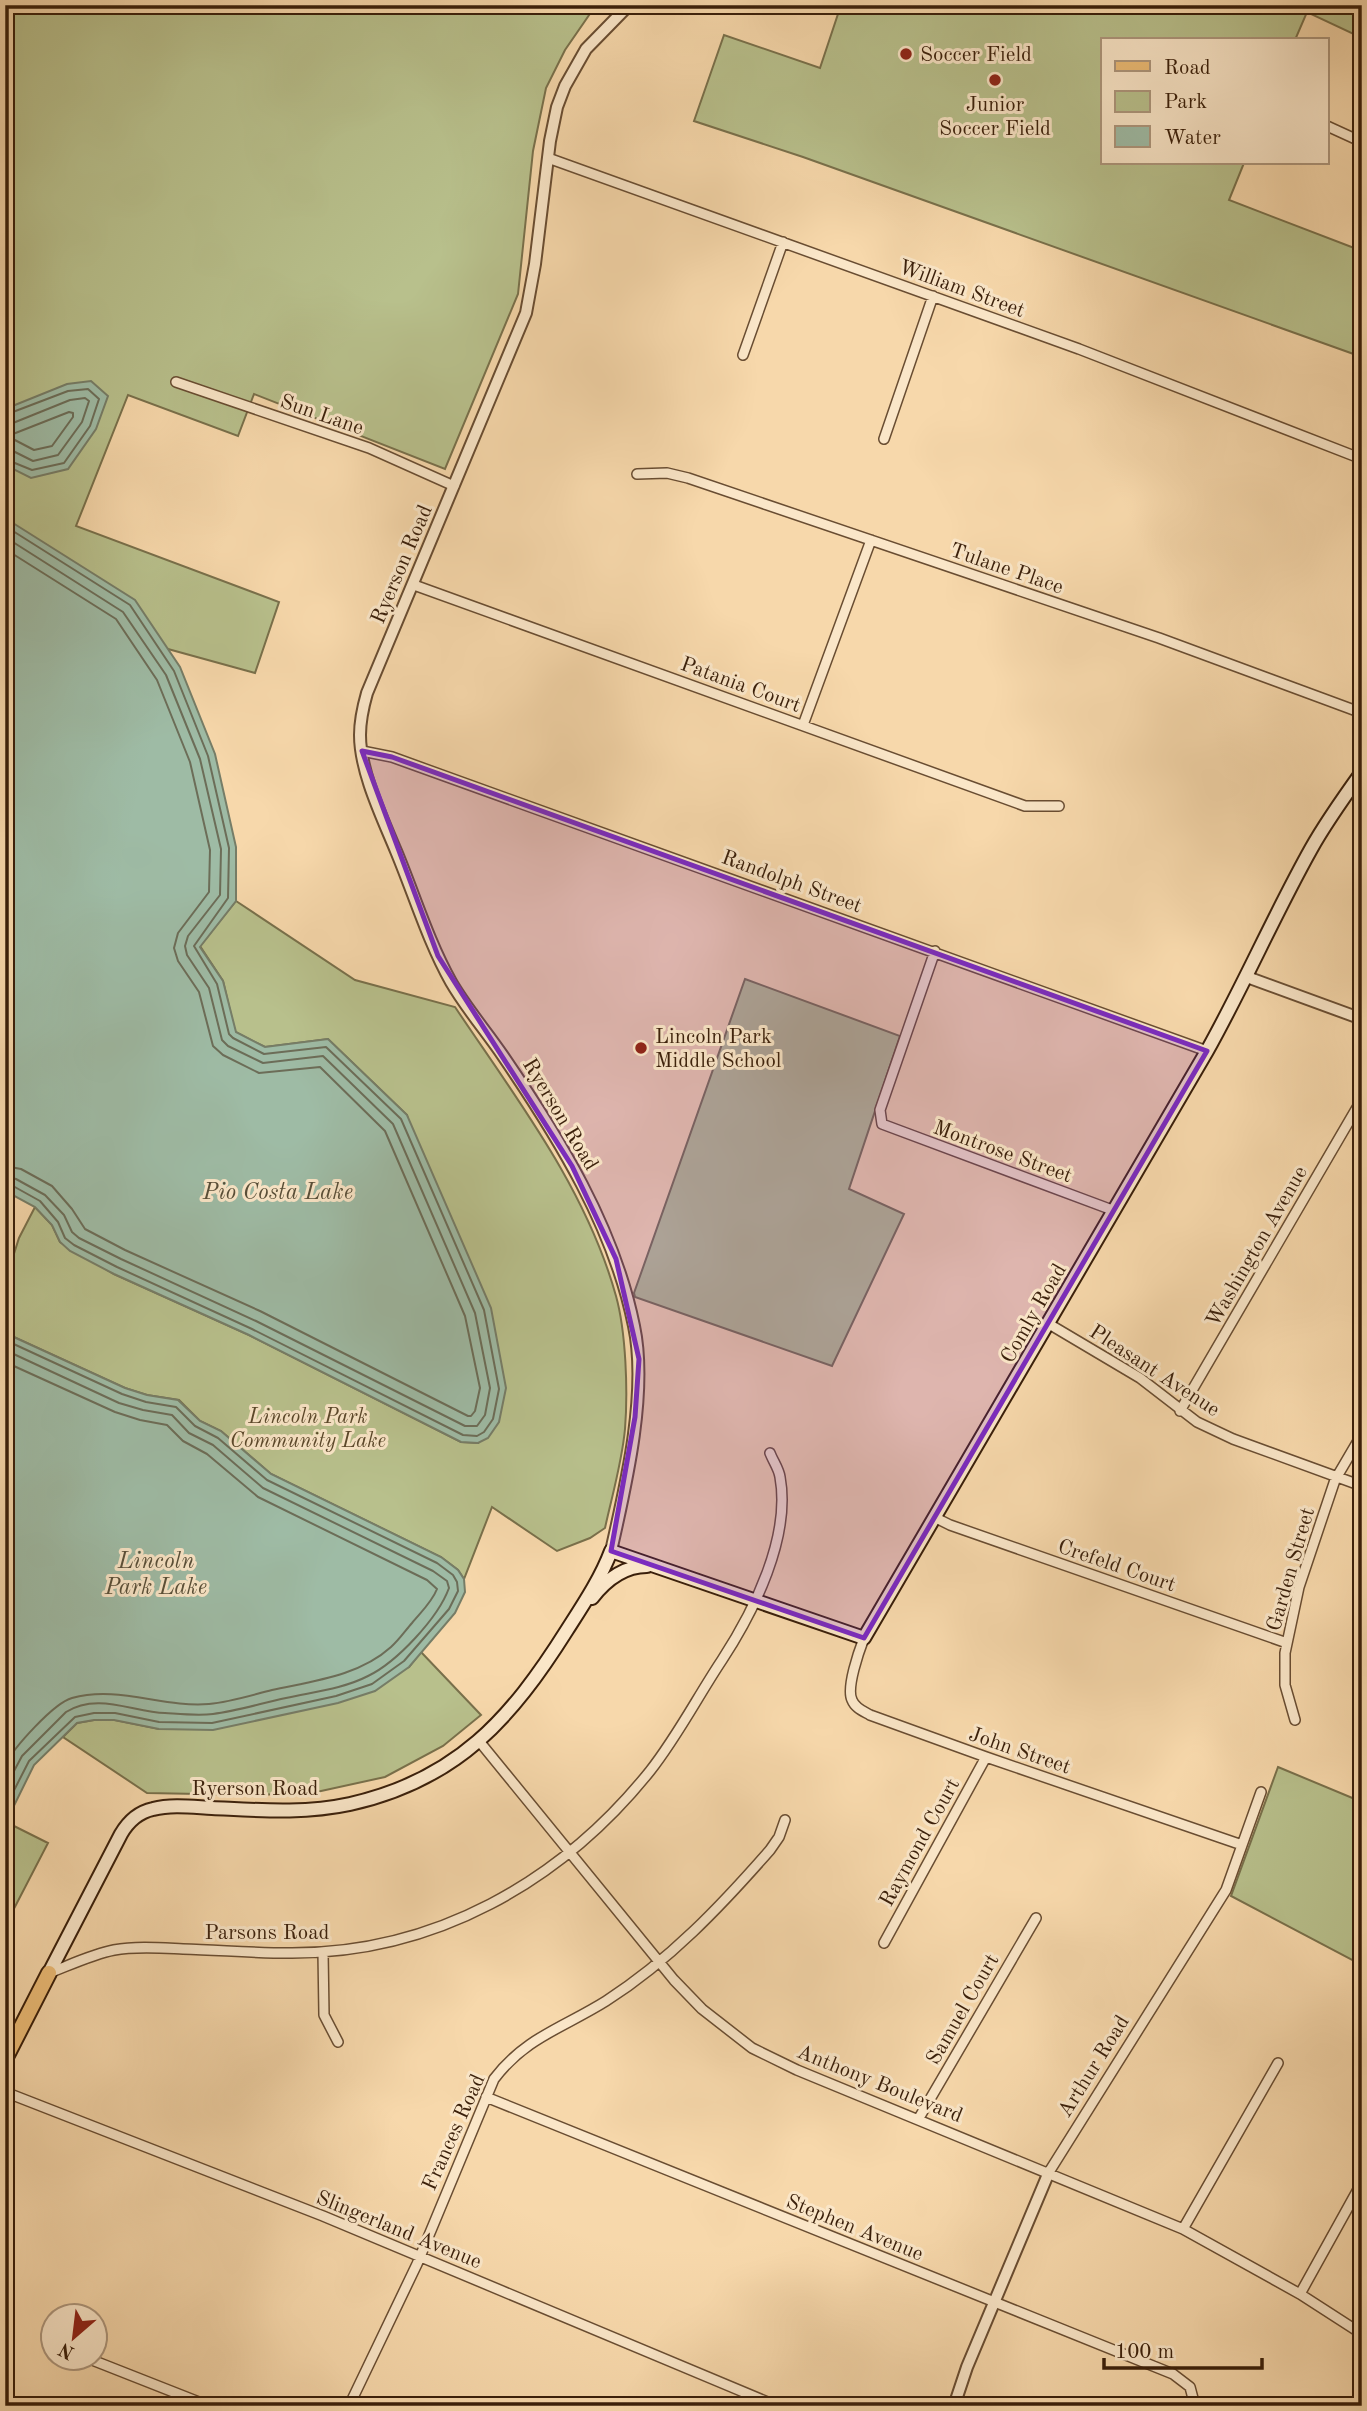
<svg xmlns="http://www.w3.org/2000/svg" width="1367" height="2411" viewBox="0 0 1367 2411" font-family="'Old Standard TT',serif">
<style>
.green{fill:#b8c08c;stroke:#79704b;stroke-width:2}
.water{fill:#9ebba5;stroke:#767d67;stroke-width:2}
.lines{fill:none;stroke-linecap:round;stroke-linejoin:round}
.shore{stroke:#6c6d58;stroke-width:2}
.minor-casing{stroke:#694d32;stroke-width:12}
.tertiary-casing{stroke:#694d32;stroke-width:14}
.secondary-casing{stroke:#3a1f0a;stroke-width:16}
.primary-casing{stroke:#3a1f0a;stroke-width:18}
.minor{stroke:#fae6c8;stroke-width:9}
.tertiary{stroke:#fae6c8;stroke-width:10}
.secondary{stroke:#fae6c8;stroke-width:12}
.primary{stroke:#ecbc76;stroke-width:14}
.marked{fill:#7b2cbf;fill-opacity:0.2;stroke:#7b2cbf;stroke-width:5;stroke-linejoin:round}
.poi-dot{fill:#8f2418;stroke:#fae6c8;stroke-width:2.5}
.labels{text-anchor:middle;stroke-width:6;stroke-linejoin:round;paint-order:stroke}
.poi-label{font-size:21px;fill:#3a1f0a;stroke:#fae6c8;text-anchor:start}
.street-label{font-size:21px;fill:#3a1f0a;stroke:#fae6c8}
.park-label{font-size:21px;font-style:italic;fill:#5a472a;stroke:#fae6c8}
.water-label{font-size:23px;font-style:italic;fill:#584e38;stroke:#fae6c8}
</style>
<rect width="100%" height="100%" fill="#f7d8ab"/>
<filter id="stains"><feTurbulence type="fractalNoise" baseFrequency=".00286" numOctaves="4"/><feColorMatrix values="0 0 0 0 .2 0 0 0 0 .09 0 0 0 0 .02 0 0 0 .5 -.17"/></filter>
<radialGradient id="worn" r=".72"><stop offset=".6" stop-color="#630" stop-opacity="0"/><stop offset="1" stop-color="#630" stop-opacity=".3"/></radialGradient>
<path class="green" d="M5 5H596L565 50 546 88 533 151 518 294 445 469 254 394 238 436 128 395 76 526 279 602 255 673 168 649 5 567Z
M841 5H1362V38L1307 12 1295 40H1103V163H1244L1229 200 1362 251V357L803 157 694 121 724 35 820 68Z
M236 901 355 980 455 1007C516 1098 586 1188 616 1296 626 1332 628 1391 625 1429 622 1462 612 1496 605 1528L590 1538 557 1551 492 1507 464 1579 458 1570 441 1557 271 1474 221 1431 200 1421 179 1400 147 1395 125 1388 5 1333V1282L19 1238 35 1207 52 1225 60 1242 114 1274 249 1335 461 1442 478 1443 407 1115 328 1039 265 1047 235 1032 223 981 200 946Z
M745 979 900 1036 849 1189 904 1214 832 1366 635 1297 634 1293Z
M421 1652 481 1715 443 1746 385 1777 312 1793 252 1795 147 1793 63 1737 77 1723 94 1720H115L159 1729 409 1667Z
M1278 1767 1362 1802V1944L1354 1961 1231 1896Z
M6 1822 48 1843 5 1926V1824Z"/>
<path class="water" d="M91 381 108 396 96 429 68 469 31 478 5 465V409L67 384Z
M5 518 135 600 180 667 215 754 236 847V901L200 947 223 981 236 1032 265 1047 328 1039 407 1115 491 1308 506 1388 499 1422 488 1438 478 1443 461 1442 249 1335 114 1274 70 1251 60 1242 52 1225 35 1207 5 1191Z
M5 1333 125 1388 147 1395 178 1400 200 1421 221 1431 271 1474 441 1557 458 1570 464 1579 465 1592 455 1613 409 1667 375 1691 338 1703 213 1730 159 1729 114 1720H94L77 1723 34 1765 5 1824Z"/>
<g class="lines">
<path class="shore" d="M69 412 73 413V417L52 446 34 450 11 438 13 434Z
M5 415 68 391 88 389 99 399 90 426 64 463 32 470 5 459
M5 424 13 423 70 400 85 398 89 401 82 422 58 455 33 461 13 451 5 450
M5 526 130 605 174 671 208 756 229 848 228 898 194 946 217 984 229 1034 233 1038 264 1054 326 1047 401 1119 484 1310 499 1389 493 1419 484 1432 477 1436 463 1435 252 1329 117 1267 74 1245 65 1238 58 1222 40 1201 13 1186 5 1185
M5 537 123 612 166 675 200 759 221 849 220 895 188 936 185 946 187 955 209 988 222 1040 228 1046 263 1063 323 1056 393 1124 475 1313 490 1388 485 1415 477 1426H465L256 1321 121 1259 79 1238 72 1232 64 1215 45 1195 16 1179 5 1176
M5 549 116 619 157 680 190 762 210 850 209 892 178 933 174 948 178 961 199 992 213 1046 223 1055 259 1073 320 1067 385 1131 465 1316 480 1388 475 1411 471 1416H468L260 1311 125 1250 85 1229 72 1209 52 1186 21 1169 5 1166
M5 1340 122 1394 146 1402 176 1407 195 1426 218 1438 267 1480 437 1563 453 1575 457 1582 458 1591 449 1609 404 1661 372 1684 336 1696 212 1723 159 1722 115 1713H94L75 1717 29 1761 5 1808
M5 1350 119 1403 143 1410 172 1415 189 1433 213 1445 263 1488 433 1571 447 1581 449 1588C438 1618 397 1662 368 1676 343 1689 312 1692 286 1698 262 1703 237 1711 213 1714 198 1716 180 1714 165 1713 133 1712 97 1692 66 1712L22 1756 5 1788
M5 1362 115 1412 140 1420 167 1425 183 1441 207 1454 258 1497 427 1580 437 1589C432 1602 421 1612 412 1623 405 1631 399 1640 391 1647 359 1676 313 1681 272 1690 252 1695 230 1702 209 1704 163 1708 118 1685 72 1698 54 1703 14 1747 5 1765"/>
<defs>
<path id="minor" d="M1327 126 1362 142
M548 158 1079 349 1362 459
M743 355 783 242
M176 382 369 448 454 486
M884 439 933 296
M637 474 667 473 688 478 1159 638 1362 713
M414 585 1025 806H1059
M803 725 871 540
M362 751 392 757 1207 1051
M935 951 880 1110 882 1124 1115 1211
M1049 1324 1140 1378 1197 1422 1233 1439 1362 1486
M1180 1411 1362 1099
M936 1518 950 1525 1287 1643
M864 1638C859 1651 846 1688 852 1700 855 1708 863 1711 870 1715L986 1757 1242 1845
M1295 1720 1285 1685V1653L1299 1587 1335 1480 1362 1434
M479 1741 674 1980 702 2009 752 2048 797 2070 1183 2229 1300 2294 1362 2334
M884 1943 986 1757
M323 1952 324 2015 338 2042
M49 1973C70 1965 93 1954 114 1950 136 1946 161 1948 183 1949 219 1950 254 1953 289 1953 434 1954 561 1882 650 1771 677 1737 698 1696 722 1660 754 1611 791 1537 780 1477 779 1469 773 1461 770 1453
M5 2092 323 2216 777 2406
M486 2097 1173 2374 1190 2387 1195 2406
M919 2118 1036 1918
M1049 2172 1226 1890 1261 1792
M1183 2229 1278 2063
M1300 2294 1361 2184
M87 2358 209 2406
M349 2406 417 2264 494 2079C526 2037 563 2028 606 2001 670 1960 721 1906 770 1850L779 1837 785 1820"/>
<path id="tertiary" d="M1247 977 1362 1019
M611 1551C626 1485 648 1392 634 1326 614 1227 559 1138 503 1056 486 1031 466 1008 451 982 428 941 414 894 396 851 382 817 360 772 360 735 360 720 363 707 367 693L526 313 535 264 550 141 557 107 565 86 586 49 629 5
M954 2406 967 2367 1049 2172"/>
<path id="secondary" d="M592 1598C606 1580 624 1566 647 1566
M49 1973 121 1834C128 1822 139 1812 153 1809 172 1804 193 1807 212 1808 258 1810 304 1814 350 1804 457 1780 511 1719 567 1630 583 1605 601 1578 611 1551L864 1638 1207 1051C1244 985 1274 915 1311 849 1326 822 1344 797 1362 772"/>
<path id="primary" d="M5 2059 49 1973"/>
</defs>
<use href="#minor" class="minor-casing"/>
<use href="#tertiary" class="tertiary-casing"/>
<use href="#secondary" class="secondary-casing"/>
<use href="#primary" class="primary-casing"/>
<use href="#minor" class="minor"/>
<use href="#tertiary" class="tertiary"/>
<use href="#secondary" class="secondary"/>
<use href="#primary" class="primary"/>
</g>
<path class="marked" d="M362 751 392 757 1207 1051 864 1638 611 1551 635 1417 639 1359 616 1259 572 1166 438 956Z"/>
<g class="poi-dot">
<circle cx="906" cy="54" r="7"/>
<circle cx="995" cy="80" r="7"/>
<circle cx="641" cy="1048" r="7"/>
</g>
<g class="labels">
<g class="poi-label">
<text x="920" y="61">Soccer Field</text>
<text x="995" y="111" text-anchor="middle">Junior<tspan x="995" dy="24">Soccer Field</tspan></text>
<text x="655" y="1043">Lincoln Park<tspan x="655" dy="24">Middle School</tspan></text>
</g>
<g class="street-label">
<text transform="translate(962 288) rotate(20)" y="7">William Street</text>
<text transform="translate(322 414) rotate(19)" y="7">Sun Lane</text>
<text transform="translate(401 564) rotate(-67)" y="7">Ryerson Road</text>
<text transform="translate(1007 568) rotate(19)" y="7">Tulane Place</text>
<text transform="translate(741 684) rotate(20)" y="7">Patania Court</text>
<text transform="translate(792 881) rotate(20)" y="7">Randolph Street</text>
<text transform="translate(561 1114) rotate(59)" y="7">Ryerson Road</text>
<text transform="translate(1003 1151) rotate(20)" y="7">Montrose Street</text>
<text transform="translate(1256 1246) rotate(-60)" y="7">Washington Avenue</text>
<text transform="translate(1033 1313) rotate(-60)" y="7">Comly Road</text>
<text transform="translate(1155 1370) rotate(33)" y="7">Pleasant Avenue</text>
<text transform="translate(1117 1565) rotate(19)" y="7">Crefeld Court</text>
<text transform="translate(1290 1569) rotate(-74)" y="7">Garden Street</text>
<text transform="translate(1020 1750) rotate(19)" y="7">John Street</text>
<text x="255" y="1795">Ryerson Road</text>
<text transform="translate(919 1842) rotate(-61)" y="7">Raymond Court</text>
<text x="267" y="1939">Parsons Road</text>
<text transform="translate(962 2009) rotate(-60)" y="7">Samuel Court</text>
<text transform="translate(1093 2066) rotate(-58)" y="7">Arthur Road</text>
<text transform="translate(880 2083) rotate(22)" y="7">Anthony Boulevard</text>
<text transform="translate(453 2132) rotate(-66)" y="7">Frances Road</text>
<text transform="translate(855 2227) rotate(22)" y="7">Stephen Avenue</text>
<text transform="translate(399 2229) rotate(22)" y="7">Slingerland Avenue</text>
</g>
<g class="park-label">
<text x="308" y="1423">Lincoln Park<tspan x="308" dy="24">Community Lake</tspan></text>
</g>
<g class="water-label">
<text x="278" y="1199">Pio Costa Lake</text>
<text x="156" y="1568">Lincoln<tspan x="156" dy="26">Park Lake</tspan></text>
</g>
</g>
<rect width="1367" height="2411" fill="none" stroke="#f7d8ab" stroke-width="28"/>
<rect x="7" y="7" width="1353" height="2397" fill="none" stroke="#3a1f0a" stroke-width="3.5"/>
<rect x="14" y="14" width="1339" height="2383" fill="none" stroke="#3a1f0a" stroke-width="2"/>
<rect x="1101" y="38" width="228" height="126" fill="#fae6c8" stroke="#ad967c" stroke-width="2"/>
<rect x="1115" y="61" width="35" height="10" fill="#ecbc76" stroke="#ad967c" stroke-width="2"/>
<text x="1164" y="74" font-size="21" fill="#3a1f0a">Road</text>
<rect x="1115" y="91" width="35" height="21" fill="#b8c08c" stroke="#ad967c" stroke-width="2"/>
<text x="1164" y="108" font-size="21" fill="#3a1f0a">Park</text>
<rect x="1115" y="126" width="35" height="21" fill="#9ebba5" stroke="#ad967c" stroke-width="2"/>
<text x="1164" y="144" font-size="21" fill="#3a1f0a">Water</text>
<g transform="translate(74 2337) rotate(208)"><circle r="33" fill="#fae6c8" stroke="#ad967c" stroke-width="2"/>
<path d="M0-5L12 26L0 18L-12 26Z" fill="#8f2418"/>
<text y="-10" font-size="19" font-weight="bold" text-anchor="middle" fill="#3a1f0a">N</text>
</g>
<path d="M1104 2358v10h158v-10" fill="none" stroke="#3a1f0a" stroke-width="3.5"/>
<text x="1115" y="2358" font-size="21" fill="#3a1f0a" stroke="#fae6c8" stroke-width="5" paint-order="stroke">100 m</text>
<rect width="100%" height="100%" filter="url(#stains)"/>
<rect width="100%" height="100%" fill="url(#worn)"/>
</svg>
